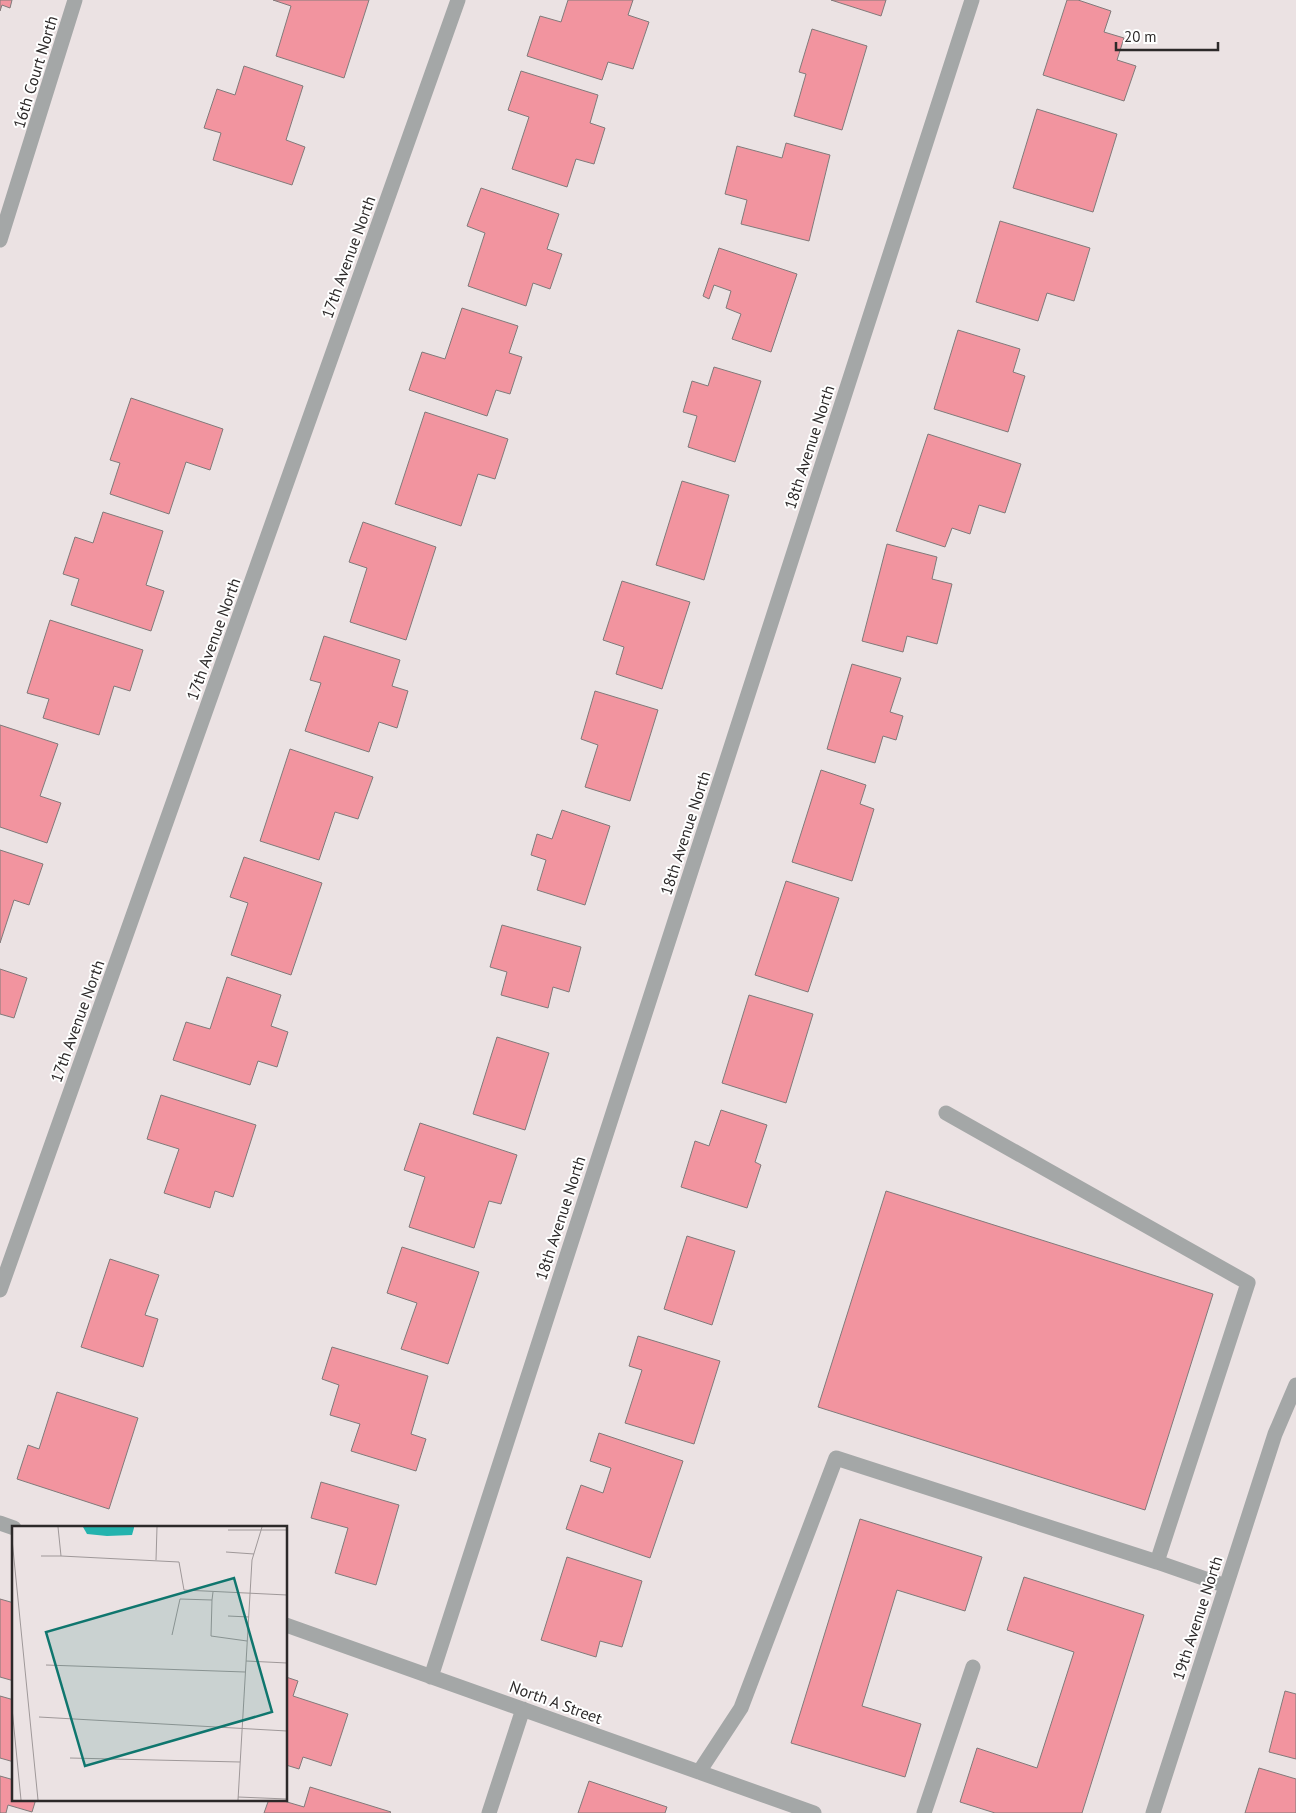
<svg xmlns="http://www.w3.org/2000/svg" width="1296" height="1813" viewBox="0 0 1296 1813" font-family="'PT Sans',sans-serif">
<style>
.building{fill:#f2949f;stroke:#817a7a}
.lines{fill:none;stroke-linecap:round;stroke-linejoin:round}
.minor{stroke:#a4a7a7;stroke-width:15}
.labels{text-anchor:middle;stroke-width:4;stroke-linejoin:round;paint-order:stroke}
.street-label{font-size:16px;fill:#2c2929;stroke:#fff}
.inset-road{fill:none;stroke:#9f9899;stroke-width:1}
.view{fill:#0f766e;fill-opacity:0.15;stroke:#0f766e;stroke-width:2.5}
.inset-edge{fill:none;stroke:#2c2929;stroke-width:2.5}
</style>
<rect width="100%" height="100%" fill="#ebe2e3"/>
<path class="building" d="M0 0H12L10 8 2 5 0 11Z
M273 0H369L344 78 276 56 291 6Z
M568 0H633L628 15 649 22 633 69 608 62 602 80 527 56 540 16 561 22Z
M831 0H886L881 16Z
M1067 0H1078L1111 11 1104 32 1124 38 1117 60 1136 66 1124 101 1043 75Z
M812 29 867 46 842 130 794 116 806 74 799 72Z
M244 66 303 86 286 140 305 147 292 185 213 160 221 133 204 128 217 89 235 95Z
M521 71 598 95 590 123 605 128 594 164 576 159 567 187 512 169 529 117 508 110Z
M1037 109 1117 134 1093 212 1013 188Z
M786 143 830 155 809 241 741 224 747 200 725 194 737 146 782 158Z
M481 188 559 214 547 249 562 254 550 289 533 283 526 306 468 286 485 233 467 226Z
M1000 221 1090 248 1074 301 1047 293 1038 321 976 302Z
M719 248 797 274 771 352 732 339 741 314 726 308 731 291 714 285 709 299 703 296Z
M462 308 518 326 509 353 522 357 510 394 496 390 487 416 409 390 422 352 445 359Z
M958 330 1020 349 1013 372 1025 376 1008 432 934 409Z
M714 367 761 381 735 462 688 447 697 416 683 412 692 381 708 386Z
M131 398 223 429 210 470 186 462 169 514 110 494 120 463 110 460Z
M425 412 508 439 495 479 478 474 461 526 395 504Z
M928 434 1021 464 1005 513 979 505 970 534 952 528 945 547 896 531Z
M682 481 729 495 704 580 656 565Z
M103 512 163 531 146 585 164 591 151 631 71 605 79 579 63 574 75 537 93 543Z
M363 522 436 547 406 640 350 622 367 568 349 562Z
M887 544 937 557 932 579 952 584 937 644 907 636 903 652 862 641Z
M622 581 690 602 662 689 616 674 624 647 603 640Z
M50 620 143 650 130 691 114 686 99 735 43 718 49 699 27 693Z
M324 636 400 660 392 686 408 691 397 728 379 722 369 752 305 731 321 683 310 680Z
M852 664 901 678 890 712 903 716 896 740 883 736 875 763 827 749Z
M595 691 658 710 630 801 585 787 598 745 581 739Z
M0 725 58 744 40 796 61 803 47 843 0 827Z
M290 749 373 777 358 819 335 812 319 860 260 841Z
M821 770 866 785 860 804 874 809 852 881 792 862Z
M562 810 610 826 585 905 537 890 546 860 531 855 537 834 552 839Z
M0 850 43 864 29 905 14 900 0 943Z
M244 857 322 883 291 975 231 955 248 903 230 897Z
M786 881 839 898 808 992 755 975Z
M502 925 581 947 569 992 553 987 548 1008 501 995 507 972 490 967Z
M0 969 27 978 14 1018 0 1014Z
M227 977 281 995 271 1026 288 1032 277 1067 258 1061 250 1085 173 1060 186 1022 210 1029Z
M749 995 813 1014 786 1103 722 1083Z
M497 1037 549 1053 525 1130 473 1114Z
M161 1095 256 1125 233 1197 215 1191 210 1208 164 1193 179 1149 147 1139Z
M721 1110 767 1125 755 1162 761 1165 747 1208 681 1187 695 1141 709 1146Z
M420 1123 517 1155 501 1204 489 1201 474 1248 409 1227 425 1177 404 1170Z
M886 1191 1213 1294 1145 1510 818 1407Z
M687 1236 735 1251 712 1325 664 1309Z
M402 1247 479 1272 448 1364 401 1349 417 1303 387 1293Z
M110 1259 159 1275 145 1315 158 1319 143 1367 81 1347Z
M638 1336 720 1361 694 1444 625 1423 642 1370 629 1366Z
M332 1347 428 1376 411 1434 426 1439 416 1471 351 1451 360 1424 330 1415 339 1385 322 1379Z
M57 1392 138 1418 109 1509 17 1479 28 1445 39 1449Z
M599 1433 683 1461 650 1558 566 1529 581 1485 603 1493 611 1468 590 1461Z
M321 1482 399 1505 376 1585 335 1573 348 1528 311 1518Z
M860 1519 982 1557 965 1611 897 1590 862 1706 921 1724 905 1777 791 1743Z
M567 1557 642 1581 622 1647 600 1641 596 1657 541 1640Z
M1024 1577 1144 1615 1082 1813H995L960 1802 977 1748 1037 1768 1074 1652 1007 1630Z
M0 1599 14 1603V1681L0 1677Z
M286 1677 298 1681 293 1696 348 1714 331 1766 303 1757 299 1769 286 1765Z
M1285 1691 1296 1694V1759L1269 1752Z
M0 1696 14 1700V1762L0 1758Z
M1259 1768 1296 1779V1813H1245Z
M0 1776 14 1780V1799H36L32 1812 8 1805 6 1813H0Z
M589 1781 667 1807 665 1813H578Z
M310 1787 391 1812 390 1813H264L269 1799H277L304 1807Z"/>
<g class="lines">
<path class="minor" d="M0 240 75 0
M946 1113 1248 1283 1157 1562 1226 1586
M0 1290 458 0
M0 1523 14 1528
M286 1625 814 1813
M431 1677 972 0
M699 1772 741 1708 836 1458 1157 1562
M489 1813 523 1709
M924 1813 973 1667
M1153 1813 1275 1434 1296 1385"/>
</g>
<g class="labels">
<g class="street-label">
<text transform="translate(35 72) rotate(-73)" y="6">16th Court North</text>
<text transform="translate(348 257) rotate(-70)" y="6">17th Avenue North</text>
<text transform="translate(809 447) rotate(-72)" y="6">18th Avenue North</text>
<text transform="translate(213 639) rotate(-70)" y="6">17th Avenue North</text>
<text transform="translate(685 833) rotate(-72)" y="6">18th Avenue North</text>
<text transform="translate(77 1021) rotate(-70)" y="6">17th Avenue North</text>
<text transform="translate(560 1218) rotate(-72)" y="6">18th Avenue North</text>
<text transform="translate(1197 1618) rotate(-72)" y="6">19th Avenue North</text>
<text transform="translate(556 1702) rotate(20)" y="6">North A Street</text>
</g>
</g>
<g transform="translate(12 1526)">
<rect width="275" height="275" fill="#ebe2e3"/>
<path d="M71 1H122V2L120 9 95 10 75 8Z" fill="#23b3ae"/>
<path class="inset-road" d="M46 1 49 30 167 36 172 64 275 69M216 4H275M0 13 26 274M214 26 242 28M29 30H49M144 34 145 1M200 74 199 110 235 115M216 90 237 91M160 109 168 73 200 74 201 66M234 135 275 137M34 139 233 146M0 182 9 274M27 191 275 205M58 232 228 236M226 271 275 273M226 274 240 34 250 1"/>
<path class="view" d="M222 52 260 186 73 240 34 106Z"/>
<rect width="275" height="275" class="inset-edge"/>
</g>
<path d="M1116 42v8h102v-8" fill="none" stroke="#2c2929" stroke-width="2.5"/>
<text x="1124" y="42" font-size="15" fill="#2c2929" stroke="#ffffff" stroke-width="4" paint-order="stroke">20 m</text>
</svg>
